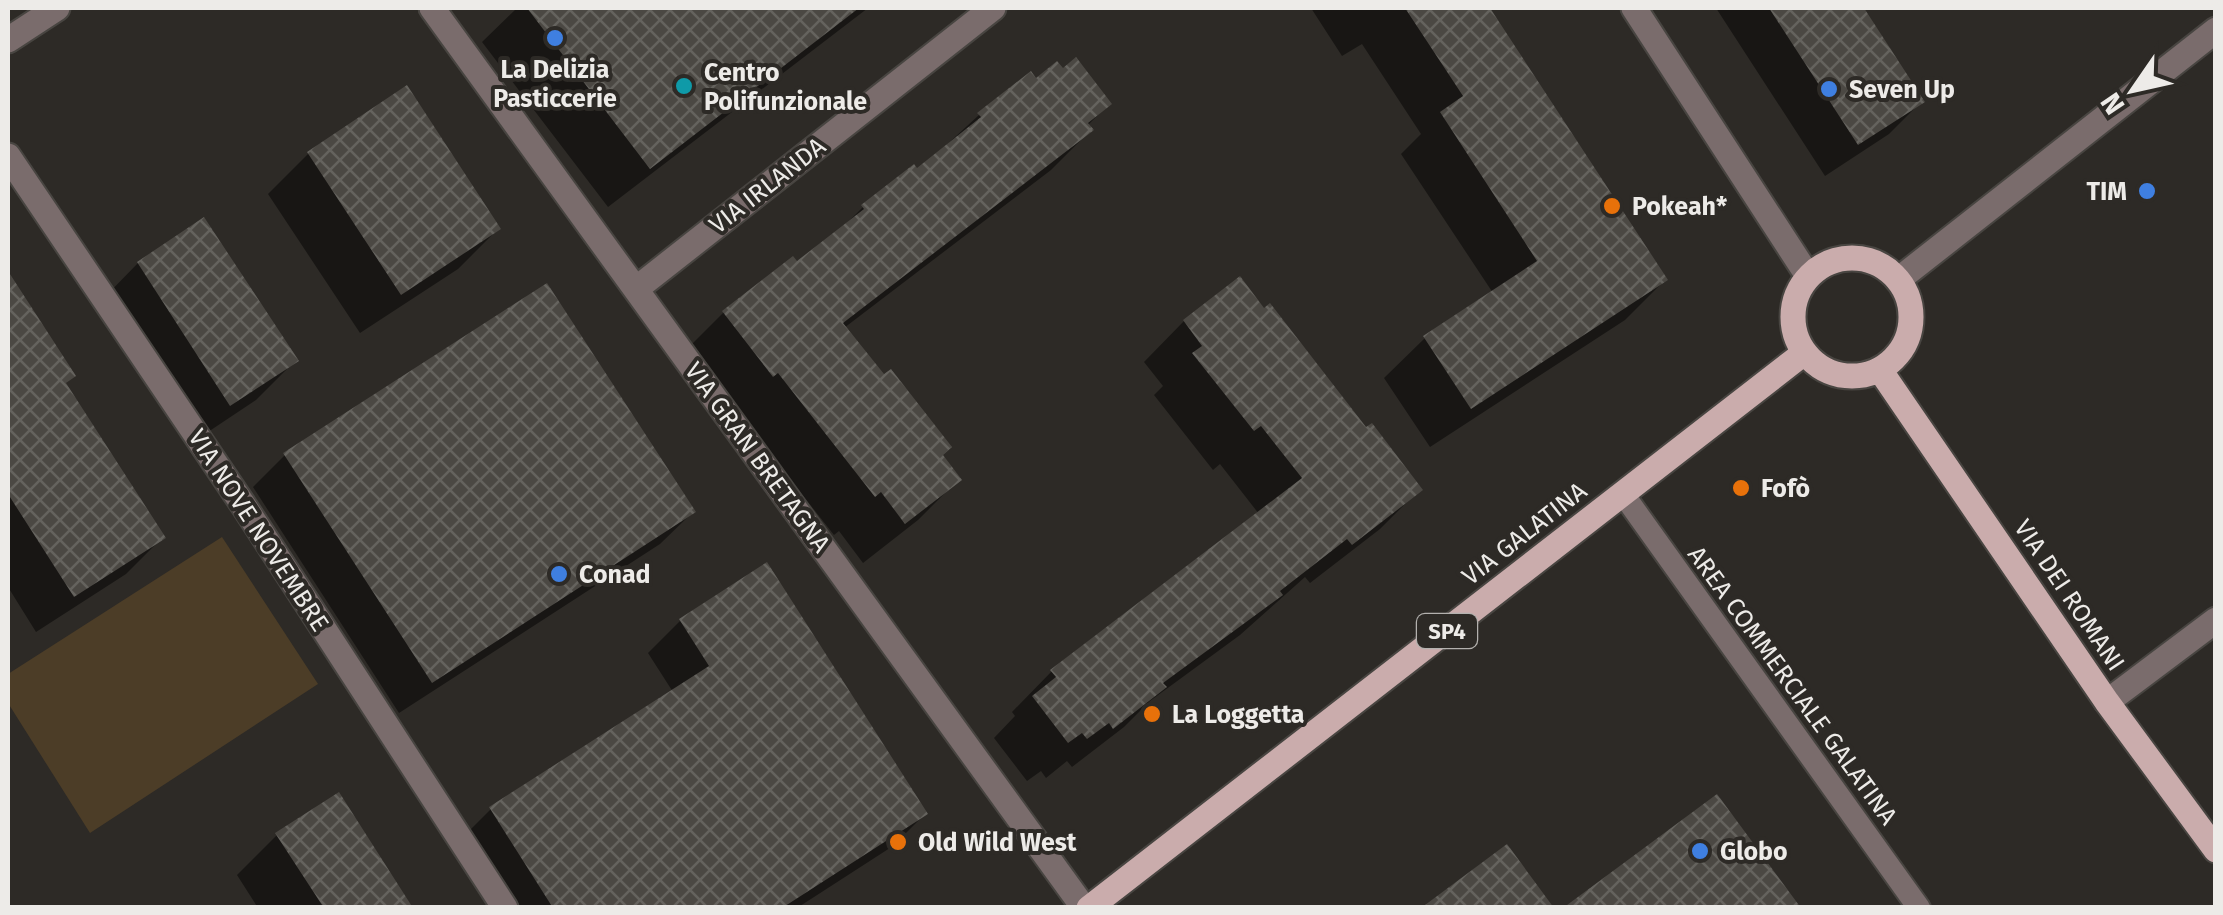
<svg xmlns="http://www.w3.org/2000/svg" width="2223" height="915" viewBox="0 0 2223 915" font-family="'Fira Sans',sans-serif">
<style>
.green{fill:#4c3d27}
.shadow{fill:#0007}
.building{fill:url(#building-cross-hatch)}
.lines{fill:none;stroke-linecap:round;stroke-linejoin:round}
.service-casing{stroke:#484541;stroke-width:26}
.minor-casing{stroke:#484541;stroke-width:29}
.primary-casing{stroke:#484541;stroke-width:29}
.service{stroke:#7a6c6c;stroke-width:22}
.minor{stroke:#7a6c6c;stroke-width:25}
.primary{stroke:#caacac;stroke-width:25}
.shop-dot{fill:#3f7fe0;stroke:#2d2a26;stroke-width:4}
.culture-dot{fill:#0f9aa8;stroke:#2d2a26;stroke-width:4}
.food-dot{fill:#e8710a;stroke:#2d2a26;stroke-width:4}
.labels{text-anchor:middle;stroke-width:8;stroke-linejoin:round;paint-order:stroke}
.shield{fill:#2d2a26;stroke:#b3b1ae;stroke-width:2.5}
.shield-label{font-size:22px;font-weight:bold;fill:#edebe8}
.poi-label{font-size:25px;font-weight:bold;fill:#edebe8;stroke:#2d2a26;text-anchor:start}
.street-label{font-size:25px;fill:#edebe8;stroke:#2d2a26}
</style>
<defs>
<pattern id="building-cross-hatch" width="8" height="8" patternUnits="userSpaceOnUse" patternTransform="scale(2.5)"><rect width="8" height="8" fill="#4b4843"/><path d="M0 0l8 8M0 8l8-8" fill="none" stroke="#65635e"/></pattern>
</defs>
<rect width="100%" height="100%" fill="#2d2a26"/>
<path class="green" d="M222 537 318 684 90 833 8 703V674Z"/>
<path class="shadow" d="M517 8H868L608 207 482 42Z
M1311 8H1487L1665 280 1625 320 1430 447 1384 378 1425 338 1493 293 1401 154 1421 134 1362 44 1342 56Z
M1716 8H1861L1921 102 1889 134 1825 176Z
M1036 81 1109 104 1087 126 1091 130 1051 170 844 328 958 480 918 520 863 563 839 531 834 535 737 412 683 353 723 313 793 259 797 264 835 235 863 207 917 172 979 115Z
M308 154 498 229 458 269 360 333 268 194Z
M138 263 296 360 256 400 190 444 98 304Z
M8 276 73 376 65 384 163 537 126 574 36 632 8 587Z
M1184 321 1366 431 1420 489 1380 529 1310 583 1305 577 1240 635 1150 701 1124 727 1072 767 1067 761 1046 778 1041 771 1027 781 994 738 1015 716 1012 712 1052 671 1259 514 1220 464 1213 470 1154 395 1163 386 1144 362Z
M285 455 693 512 660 544 399 713 253 487Z
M680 621 925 814 893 846 797 908H501L459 841 491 809 673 692 648 653Z
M277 835 410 908H258L237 875Z"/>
<path class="building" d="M527 8H859L650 169Z
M1405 8H1490L1668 280 1471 409 1423 336 1537 261 1440 112 1463 96Z
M1769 8H1864L1925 102 1858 145Z
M1076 57 1112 104 1088 123 1094 130 843 323 884 374 891 369 952 447 943 455 962 480 905 524 881 492 875 497 778 373 773 377 722 311 793 256 797 261 864 209 861 205 914 164 917 168 981 117 977 113 1031 71 1036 78 1057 61 1063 68Z
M407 85 501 229 401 295 307 152Z
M204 217 299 361 230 406 137 262Z
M8 271 76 376 66 383 166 538 74 597 8 494Z
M1240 276 1264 308 1270 303 1366 427 1372 423 1423 490 1352 545 1347 539 1280 591 1283 595 1163 683 1167 687 1113 729 1109 723 1087 739 1082 733 1068 743 1032 696 1056 677 1050 670 1302 478 1261 426 1254 431 1192 353 1202 346 1183 320Z
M547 283 696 512 432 683 283 453Z
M767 562 928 814 782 908H553L489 807 709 666 679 619Z
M339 792 413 908H324L275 833Z
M1717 794 1801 908H1563Z
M1507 844 1554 908H1421Z"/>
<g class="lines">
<defs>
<path id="service" d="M1623 494 1919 908"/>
<path id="minor" d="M432 8 1084 908
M1634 8 1808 276
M8 40 57 8
M8 156 244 506 505 908
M1898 280 2216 30
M636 289 993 8
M2107 702 2216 620"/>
<path id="primary" d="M1793 317a59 59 0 1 1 118 0a59 59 0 1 1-118 0Z
M1880 370 2107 702 2216 850
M1089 908 1804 353"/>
</defs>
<use href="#service" class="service-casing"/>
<use href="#minor" class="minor-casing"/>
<use href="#primary" class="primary-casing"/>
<use href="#service" class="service"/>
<use href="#minor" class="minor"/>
<use href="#primary" class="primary"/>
</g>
<g class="shop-dot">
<circle cx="555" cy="38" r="10"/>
<circle cx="1829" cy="89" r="10"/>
<circle cx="2147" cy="191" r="10"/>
<circle cx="559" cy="574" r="10"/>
<circle cx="1700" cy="851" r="10"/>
</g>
<circle class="culture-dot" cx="684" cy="86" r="10"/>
<g class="food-dot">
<circle cx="1612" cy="206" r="10"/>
<circle cx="1741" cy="488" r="10"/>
<circle cx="1152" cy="714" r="10"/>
<circle cx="898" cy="842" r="10"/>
</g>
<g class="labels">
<rect class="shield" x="1417" y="614" width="60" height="34" rx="8"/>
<g class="shield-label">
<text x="1447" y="639">SP4</text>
</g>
<g class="poi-label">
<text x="555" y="78" text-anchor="middle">La Delizia<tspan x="555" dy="29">Pasticcerie</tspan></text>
<text x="704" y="81">Centro<tspan x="704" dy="29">Polifunzionale</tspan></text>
<text x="1849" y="98">Seven Up</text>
<text x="2127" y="200" text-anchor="end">TIM</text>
<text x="1632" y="215">Pokeah*</text>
<text x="1761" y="497">Fofò</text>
<text x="579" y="583">Conad</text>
<text x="1172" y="723">La Loggetta</text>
<text x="918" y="851">Old Wild West</text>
<text x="1720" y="860">Globo</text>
</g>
<g class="street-label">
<text transform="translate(767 185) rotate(-38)" y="9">VIA IRLANDA</text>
<text transform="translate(758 457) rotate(54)" y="9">VIA GRAN BRETAGNA</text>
<text transform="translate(259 530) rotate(57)" y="9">VIA NOVE NOVEMBRE</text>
<text transform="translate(1524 533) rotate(-38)" y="9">VIA GALATINA</text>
<text transform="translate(2070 595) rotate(56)" y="9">VIA DEI ROMANI</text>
<text transform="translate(1793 685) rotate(54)" y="9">AREA COMMERCIALE GALATINA</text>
</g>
</g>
<rect width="2223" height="915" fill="none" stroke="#edebe8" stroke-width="20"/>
<g transform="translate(2133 90) rotate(236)" stroke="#2d2a26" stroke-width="8" paint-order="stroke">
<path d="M0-8L18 38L0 25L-18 38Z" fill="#edebe8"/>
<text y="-15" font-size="28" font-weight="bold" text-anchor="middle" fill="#edebe8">N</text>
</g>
</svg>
